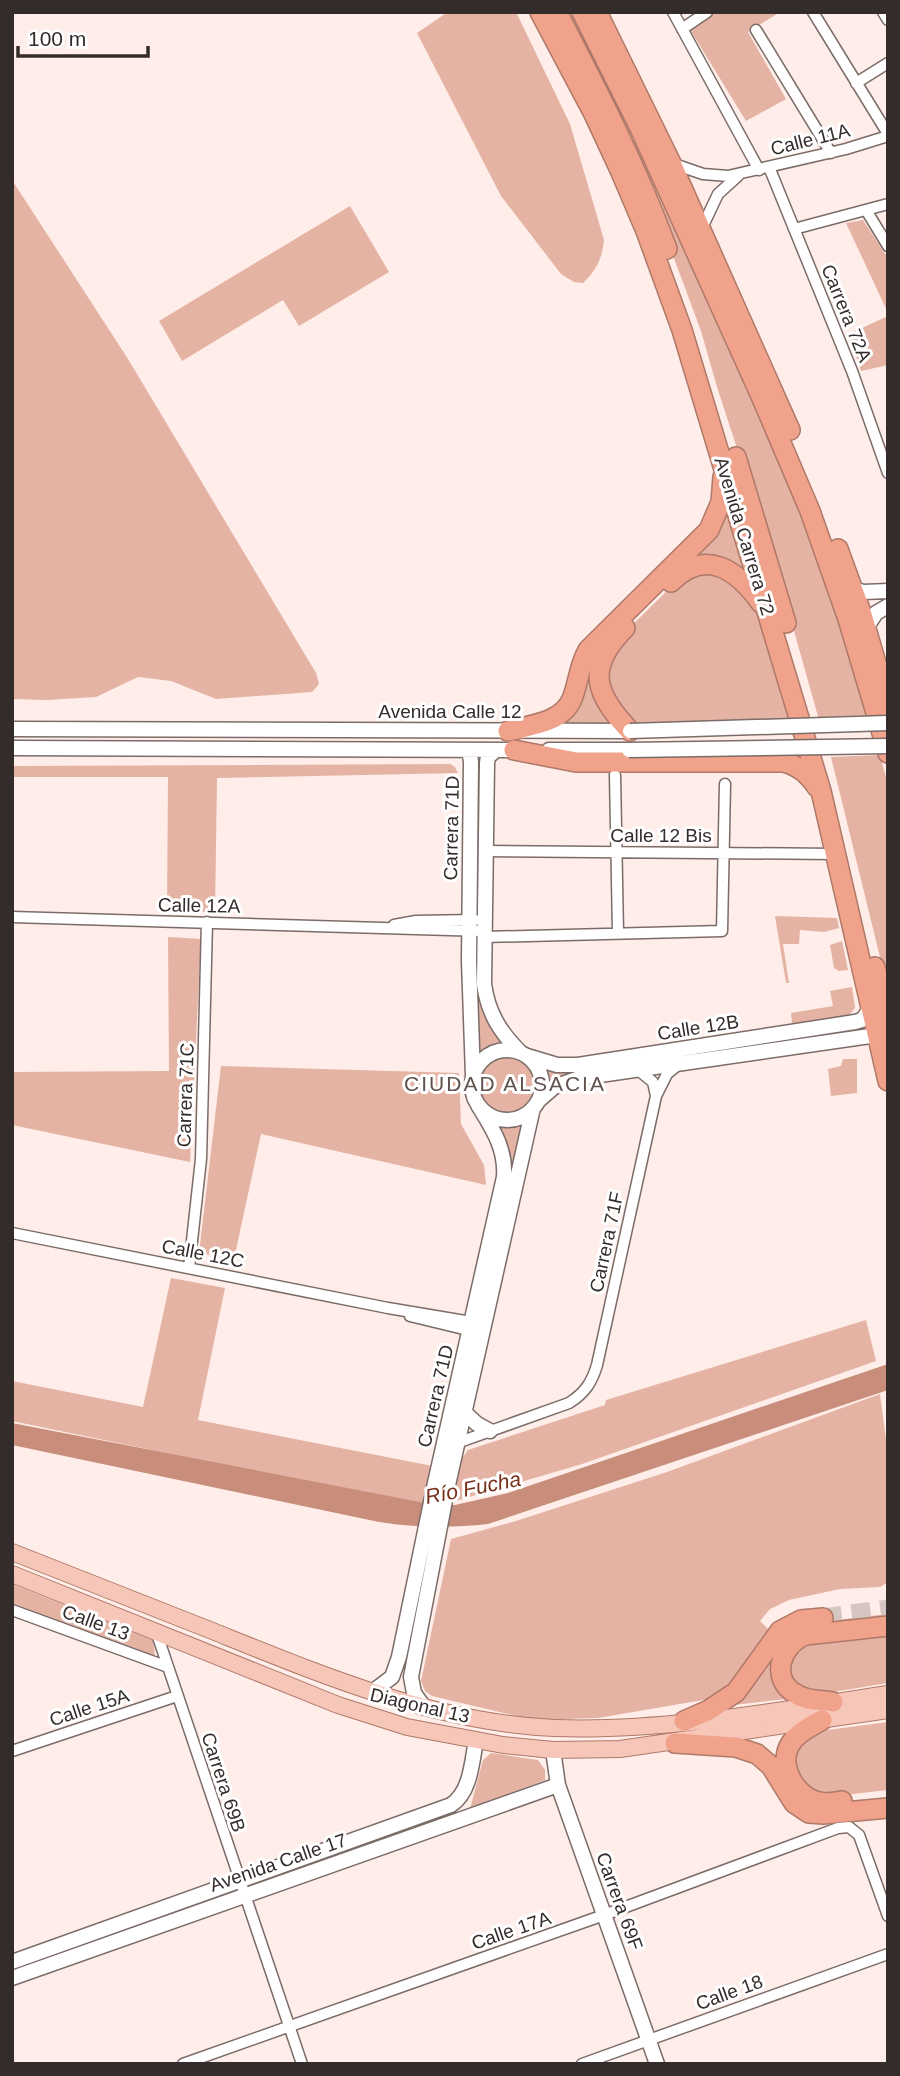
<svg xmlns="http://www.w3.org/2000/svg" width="900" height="2076" viewBox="0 0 900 2076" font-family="Arial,sans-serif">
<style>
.green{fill:#e5b3a4}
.water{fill:#c88d7b}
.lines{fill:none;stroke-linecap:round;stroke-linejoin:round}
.highway-tunnel{stroke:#d5c6c2;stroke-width:19;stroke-dasharray:19 10;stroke-linecap:butt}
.street-casing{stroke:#7b6c68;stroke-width:13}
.secondary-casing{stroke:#7b6c68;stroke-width:17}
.primary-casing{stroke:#ae7969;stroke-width:18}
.highway-casing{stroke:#ae7969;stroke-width:22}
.street{stroke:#fff;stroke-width:10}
.secondary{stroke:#fff;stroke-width:14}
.primary{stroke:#f6c7b9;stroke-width:16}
.highway{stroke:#f0a28b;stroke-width:19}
.secondary-bridge-casing{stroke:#7b6c68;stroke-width:17;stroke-linecap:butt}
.secondary-bridge{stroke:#fff;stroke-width:14}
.labels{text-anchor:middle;stroke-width:6;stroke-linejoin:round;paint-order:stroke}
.street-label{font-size:19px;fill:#332c2a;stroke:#fff}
.neighbourhood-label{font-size:21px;letter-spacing:2px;fill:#60524e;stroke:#fff}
.water-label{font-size:21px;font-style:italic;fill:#782f1a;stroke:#fff}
</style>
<rect width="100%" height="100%" fill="#feede8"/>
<path class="green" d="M448 12H516L570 124 604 240C602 258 597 270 583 283L574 282 561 274 501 196 417 33Z
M562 12H576L624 105 802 511 872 718 819 720 778 574 717 387 701 331 652 199Z
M716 12H780L748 32 786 99 746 121 689 28Z
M12 180 128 359 316 673 319 684 312 692 216 699 171 681 138 677 96 697 47 700 12 699Z
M350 206 389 272 299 326 283 300 182 361 159 321Z
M863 220 888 258V313L846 223Z
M888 316V365L861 371 849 334Z
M724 502 758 594 692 564Z
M712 568 763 611 795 721 629 726 602 679 622 635 680 578Z
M580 677 596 680 621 726 545 724Z
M880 755 888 785V990L831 757Z
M450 764 455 767 458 773 217 778 215 912H167L168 777H12V766Z
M775 916 837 918 839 928 824 932 800 930 799 944H783L789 983H786Z
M168 937 201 939 190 1162 12 1125V1072L169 1071Z
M842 941 848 970 839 971 834 968 830 945Z
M475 965H478C480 997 480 1016 501 1042L490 1046 476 1056Z
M852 987 855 1008 847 1018 798 1026 792 1023 791 1013 833 1006 830 991Z
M856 1027V1030L586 1072 549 1086 546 1067Z
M476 1084a31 31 0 1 1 62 0a31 31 0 1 1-62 0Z
M843 1059H857V1093L831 1096 828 1069 841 1066Z
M221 1066 459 1073 461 1124 484 1165 486 1185 261 1134 234 1259 199 1253Z
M523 1122 513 1166 508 1165 496 1123 510 1125Z
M171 1278 225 1288 198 1420 458 1471 462 1458 468 1450 605 1405 606 1400 866 1320 876 1361 582 1464 432 1508 12 1421V1381L143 1407Z
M880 1394 888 1455V1582L880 1587 840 1589 789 1600 770 1609 760 1621 771 1632 740 1677 715 1698 598 1718 533 1720 432 1696 425 1691 421 1681 451 1539 516 1521 667 1472Z
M12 1584 153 1640 155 1655H144L12 1603Z
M888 1614V1619L803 1628C767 1641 761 1675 794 1698L726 1706C735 1699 744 1691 751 1682 766 1659 776 1635 803 1624Z
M888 1631V1683L815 1695 787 1678 795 1645Z
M888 1722V1790L827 1797 796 1780 795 1749 812 1732Z
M491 1753 538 1760 545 1770V1780L470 1809 483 1760Z"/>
<path class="water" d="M888 1364V1390L488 1524C451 1528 417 1528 379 1522L12 1445V1423L425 1503 455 1505 508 1493Z"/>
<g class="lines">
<path class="highway-tunnel" d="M823 1618 888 1609"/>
<defs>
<path id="street" d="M673 12 759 170
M813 12 888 134
M883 12 888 20
M682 29 707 12
M756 30 831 153
M856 83 888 63
M671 163 703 174 728 176 846 149 888 136
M769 167 852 371 888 473
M866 210 888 246
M794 229 888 204
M701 230 718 194 738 176
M615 775 618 933
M485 851 836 854
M12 917 484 931
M394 925 416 921 475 920
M484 937 722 931 725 784
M637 1069 653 1082 656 1096
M12 1233 388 1308 477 1323
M189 1268 201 1159 207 922
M410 1316 476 1332
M454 1444 569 1403C585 1393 592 1382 597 1365L656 1096 667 1074 679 1064
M12 1610 168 1667
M156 1631 302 2064
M12 1751 177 1696
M183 2064 604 1915 838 1828 849 1827 859 1835 888 1916
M582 2064 888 1954"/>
<path id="secondary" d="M853 589 863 592 888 591
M866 628 876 613 888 606
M12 729 630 731
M12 748 522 750
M466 750 470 755 471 762 469 961 473 1076
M496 750 488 757 487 763 484 984C488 1013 500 1032 520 1052
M549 750H629
M472 1085a35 35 0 1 1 70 0a35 35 0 1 1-70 0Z
M527 1056 557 1065H578L855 1022 862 1020 871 1008
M538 1101 554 1087 579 1078 877 1035
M464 1412 477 1424 490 1431
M372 1692 392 1677 399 1657 435 1483 504 1177C506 1148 492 1128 478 1105
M424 1707 414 1693 411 1677 448 1485 533 1108
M553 1750 558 1785 657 2064
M12 1962 451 1805C471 1792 472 1761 476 1740
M12 1978 558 1785"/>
<path id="primary" d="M12 1552C80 1579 147 1605 215 1632 324 1676 436 1723 555 1728 662 1732 782 1710 888 1694
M12 1574 338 1705 407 1727 503 1745 553 1750 620 1749 888 1710"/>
<path id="highway" d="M540 12 594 114 620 170 646 231 682 330 821 791 888 1081
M557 12C597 90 637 167 667 249
M582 12 640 128 761 396 810 511 848 619 888 753
M597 12 671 163 790 430
M736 457 786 623
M838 549 862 615 888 704
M671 582C706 547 737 570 761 603
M625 628C585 668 595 694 630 731
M508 731C530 725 562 723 572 699 579 682 578 668 588 650L709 530 721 502 723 477
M514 750 576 762H784C799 766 808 774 817 787
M875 967 888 1021
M833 1702C821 1700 806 1701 796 1694 769 1679 781 1644 806 1635L888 1626
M822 1720C812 1726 798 1732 791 1743 777 1764 795 1798 820 1802 827 1804 835 1802 842 1801
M684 1721 709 1710 736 1692 780 1631 801 1620 823 1618
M675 1743 736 1747 757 1754 771 1766 794 1803 809 1813 823 1814 888 1808"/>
</defs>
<use href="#street" class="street-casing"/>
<use href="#secondary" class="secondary-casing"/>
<use href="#primary" class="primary-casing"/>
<use href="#highway" class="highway-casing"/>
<use href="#street" class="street"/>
<use href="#secondary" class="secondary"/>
<use href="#primary" class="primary"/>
<use href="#highway" class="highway"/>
<defs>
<path id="secondary-bridge" d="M630 731 888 723
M629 750 888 746"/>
</defs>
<use href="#secondary-bridge" class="secondary-bridge-casing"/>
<use href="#secondary-bridge" class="secondary-bridge"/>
</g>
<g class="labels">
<g class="street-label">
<text transform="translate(810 139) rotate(-14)" y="7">Calle 11A</text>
<text transform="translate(847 313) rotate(68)" y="7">Carrera 72A</text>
<text transform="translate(745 536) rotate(73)" y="7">Avenida Carrera 72</text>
<text x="450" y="718">Avenida Calle 12</text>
<text transform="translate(451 828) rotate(-89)" y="7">Carrera 71D</text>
<text x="661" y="842">Calle 12 Bis</text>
<text transform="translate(199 905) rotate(1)" y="7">Calle 12A</text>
<text transform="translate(698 1027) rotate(-9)" y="7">Calle 12B</text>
<text transform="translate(185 1095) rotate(-88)" y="7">Carrera 71C</text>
<text transform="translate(606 1242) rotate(-78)" y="7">Carrera 71F</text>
<text transform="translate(203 1253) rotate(11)" y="7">Calle 12C</text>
<text transform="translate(435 1396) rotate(-77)" y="7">Carrera 71D</text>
<text transform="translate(96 1622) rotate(20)" y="7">Calle 13</text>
<text transform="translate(420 1705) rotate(13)" y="7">Diagonal 13</text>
<text transform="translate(89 1707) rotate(-18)" y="7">Calle 15A</text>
<text transform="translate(224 1782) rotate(72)" y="7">Carrera 69B</text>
<text transform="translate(278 1862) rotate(-19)" y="7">Avenida Calle 17</text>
<text transform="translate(620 1901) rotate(70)" y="7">Carrera 69F</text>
<text transform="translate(511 1930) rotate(-19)" y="7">Calle 17A</text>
<text transform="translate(729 1992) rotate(-20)" y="7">Calle 18</text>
</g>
<g class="neighbourhood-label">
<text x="505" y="1091">CIUDAD ALSACIA</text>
</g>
<g class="water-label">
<text transform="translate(473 1488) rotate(-11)" y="7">Río Fucha</text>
</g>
</g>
<rect width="900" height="2076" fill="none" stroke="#332c2a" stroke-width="28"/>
<path d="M18 46v10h130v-10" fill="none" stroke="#332c2a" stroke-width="3.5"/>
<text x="28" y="46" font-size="21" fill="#332c2a" stroke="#ffffff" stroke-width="5" paint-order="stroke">100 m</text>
</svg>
